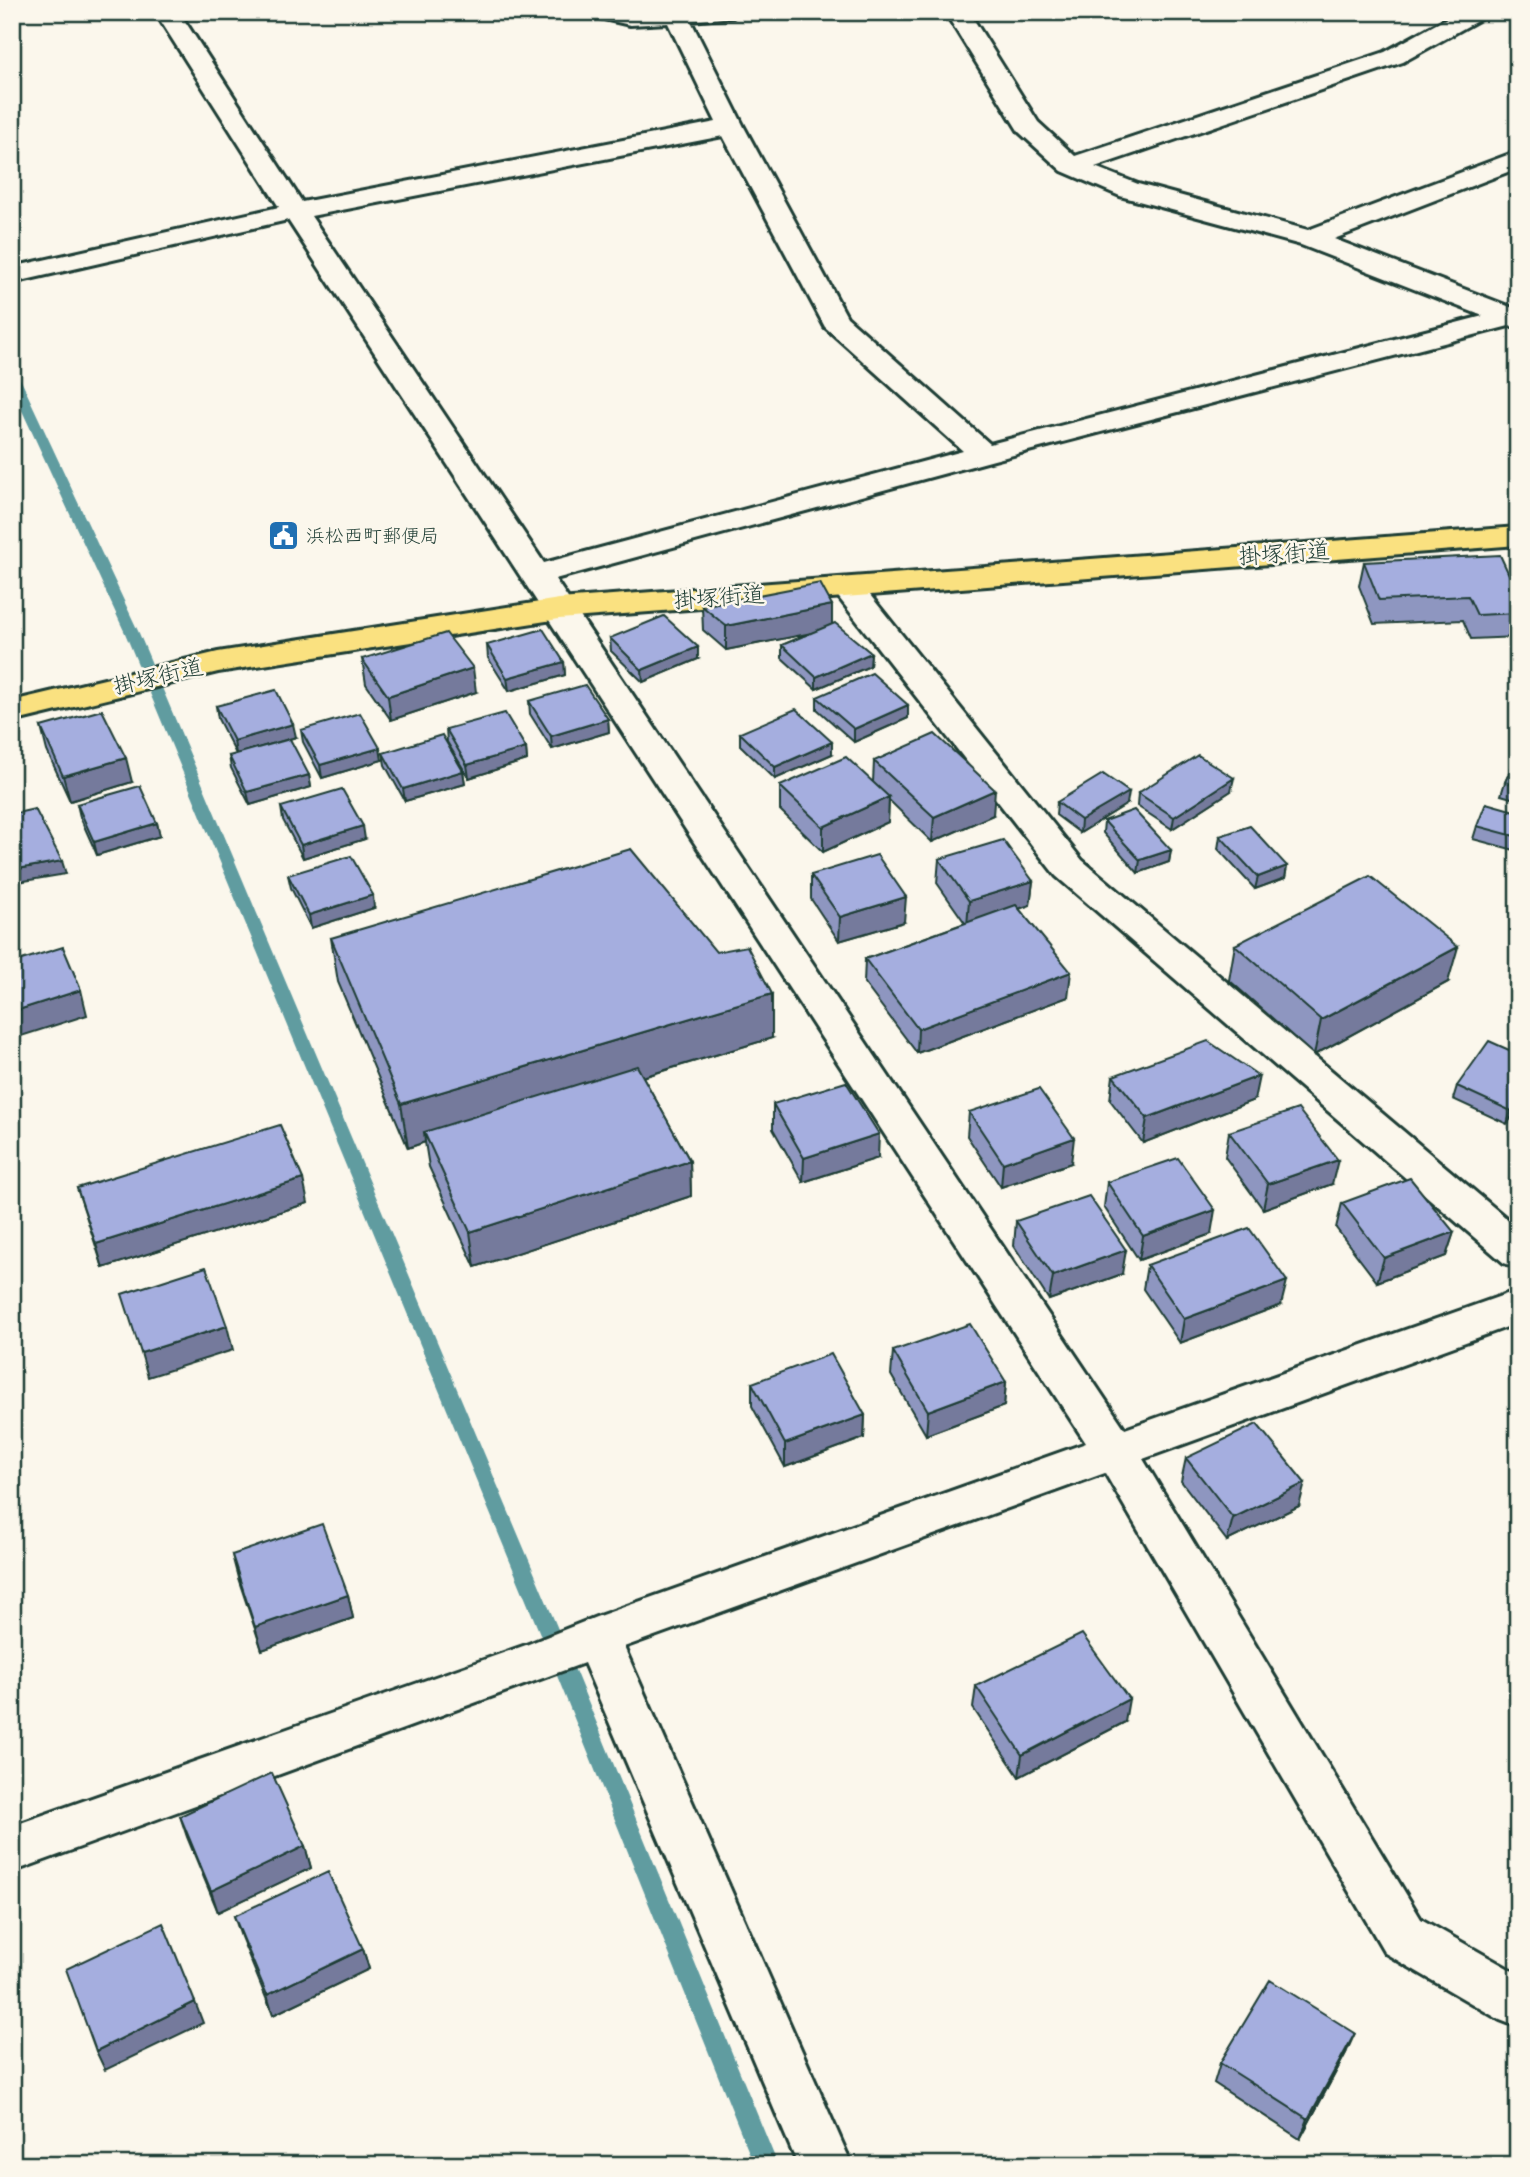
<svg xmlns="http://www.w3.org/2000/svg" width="1530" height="2177" viewBox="0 0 1530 2177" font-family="'Gochi Hand','Klee One',sans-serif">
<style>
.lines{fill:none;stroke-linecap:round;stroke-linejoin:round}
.stream{fill:#609ca0;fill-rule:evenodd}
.minor-casing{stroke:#1f3d34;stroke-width:6}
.highway-casing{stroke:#1f3d34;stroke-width:6}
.minor{fill:#fbf7ec;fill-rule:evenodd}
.highway{fill:#fae180;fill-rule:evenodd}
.wall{fill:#8e96c0;stroke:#1f3d34;stroke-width:2}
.shaded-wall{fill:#747a9c;stroke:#1f3d34;stroke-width:2}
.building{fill:#a5aedf;stroke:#1f3d34;stroke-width:2}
.labels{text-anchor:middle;stroke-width:5;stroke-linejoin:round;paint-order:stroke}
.far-poi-label{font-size:19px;fill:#1f3d34;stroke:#fbf7ec;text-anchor:start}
.street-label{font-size:23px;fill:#1f3d34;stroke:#fbf7ec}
</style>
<rect width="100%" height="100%" fill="#fbf7ec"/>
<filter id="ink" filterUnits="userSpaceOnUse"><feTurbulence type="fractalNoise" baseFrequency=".0143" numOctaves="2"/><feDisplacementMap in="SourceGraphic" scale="14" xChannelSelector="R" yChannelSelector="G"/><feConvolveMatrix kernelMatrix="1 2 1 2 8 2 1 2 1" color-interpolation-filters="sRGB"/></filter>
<g filter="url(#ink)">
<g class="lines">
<path class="stream" d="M12 370 18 374 139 633 563 1641 778 2165H754L543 1641 125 633 12 389Z"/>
<defs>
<path id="minor" d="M155 12H179L302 202 716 122 668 23 630 25 595 17 591 12H737L733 17 691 21 744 127 847 317 990 444 1483 316 1301 245 1120 196 1062 171 1019 132 945 12H969L1038 122 1075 156 1385 52 1458 12H1488L1484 17 1403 62 1095 167 1138 184 1308 230 1518 151V168L1334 239 1513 308 1518 307V327L1509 326 994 460 555 579 1125 1429 1518 1290V1323L1143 1459 1421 1919 1518 1974V2027L1500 2020 1385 1953 1105 1473 624 1647 852 2165H798L584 1663 12 1872V1826L526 1645 596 1617 1086 1443 288 220 12 283V267L279 207ZM723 136 825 327 963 451 544 563 311 216Z
M847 578 858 580 1082 860 1518 1228V1268L1504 1263 1056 876 836 594 831 587 836 580Z"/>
<path id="highway" d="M1518 527V545L559 619 218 672 12 722V701L218 652 559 599Z"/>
</defs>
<use href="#minor" class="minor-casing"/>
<use href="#highway" class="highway-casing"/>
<use href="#minor" class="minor"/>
<use href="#highway" class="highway"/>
</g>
<path class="wall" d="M1364 562 1518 594V637L1471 639 1463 620 1374 624 1359 586Z
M832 605V625L871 653 870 666 816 689 782 658V645L811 633 726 650 703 630 702 606Z
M610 638 698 659 643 682 611 651Z
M487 645 564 662 565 675 509 691 488 658Z
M362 659 476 692 391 720 366 684Z
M817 697 908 705V718L854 742 817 709Z
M529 701 608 719 609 732 552 749 530 714Z
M216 706 296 737 236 754 218 719Z
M41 727 132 782 70 801 47 751Z
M446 729 526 748 527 760 469 778 447 742Z
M301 730 382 760 322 778 303 742Z
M740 733 832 754 775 779 740 745Z
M383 753 463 771 465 784 405 801 385 765Z
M1518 754V800L1501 795 1505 782Z
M229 756 309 775 311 787 250 805 231 768Z
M874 761 993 815 932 842 889 800 888 822 823 852 780 810V786L873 782Z
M1231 791 1172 829 1137 806 1138 793Z
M1057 802 1127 804 1080 833 1056 815Z
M77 804 157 823 160 836 97 855 80 817Z
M281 807 365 839 303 858 283 820Z
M1518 812V851L1473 839 1477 826Z
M1104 821 1171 850 1169 862 1138 873 1103 833Z
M1220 836 1287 866 1285 878 1255 889 1218 849Z
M939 859 1033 881 1030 905 1019 909 1068 997 917 1053 864 983 865 959 965 923 937 883Z
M288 875 374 908 311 928 291 888Z
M811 875 904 922 839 941 811 899Z
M331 938 772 1038 643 1077 690 1161 691 1196 475 1267 429 1167 425 1142 408 1148 338 982Z
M1235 945 1448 982 1314 1055 1229 980Z
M1518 1054V1108L1507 1124 1453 1099 1457 1086Z
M1113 1076 1254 1100 1143 1143 1110 1100Z
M773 1104 878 1158 803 1182 773 1129Z
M969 1112 1071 1163 1001 1187 967 1136Z
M1229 1132 1332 1184 1263 1209 1225 1157Z
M1107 1182 1211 1234 1139 1260 1104 1207Z
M77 1188 308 1203 103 1268Z
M1342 1203 1454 1232 1446 1256 1377 1282 1336 1228Z
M1016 1221 1122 1274 1049 1300 1014 1246Z
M1147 1265 1281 1305 1180 1343 1143 1289Z
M893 1351 1006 1382 1004 1406 926 1435 891 1375Z
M752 1383 865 1415 864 1438 785 1467 752 1406Z
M1186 1458 1299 1506 1227 1541 1181 1481Z
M232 1555 348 1595 353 1618 262 1650 238 1578Z
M976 1686 1125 1722 1019 1777 973 1708Z
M180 1816 305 1846 311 1868 218 1912 187 1837Z
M234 1916 363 1949 369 1969 273 2015 241 1937Z
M1346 2053 1300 2139 1214 2083 1220 2063Z"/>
<path class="shaded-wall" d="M832 605V629L726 650V626Z
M698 647V659L643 682 642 670Z
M871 653 870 666 816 689V677Z
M564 662 565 675 509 691 507 678Z
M473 668 476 692 391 720 388 696Z
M908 705V718L854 742V729Z
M608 719 609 732 552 749 551 736Z
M293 724 296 737 236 754 234 741Z
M832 742V754L775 779V767Z
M380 748 382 760 322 778 320 765Z
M526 748 527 760 469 778 467 765Z
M126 758 132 782 70 801 63 776Z
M463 771 465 784 405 801 403 789Z
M309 775 311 787 250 805 247 792Z
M1234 778 1231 791 1172 829 1174 817Z
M995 790 993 815 932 842 934 817Z
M1129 792 1127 804 1080 833 1081 820Z
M889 797 888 822 823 852V827Z
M157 823 160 836 97 855 94 842Z
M363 826 365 839 303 858 301 845Z
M1171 850 1169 862 1138 873 1140 860Z
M62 861 66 874 12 883V870Z
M1287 866 1285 878 1255 889 1258 877Z
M1033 881 1030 905 967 926 969 901Z
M373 895 374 908 311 928 309 915Z
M906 897 904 922 839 941 840 917Z
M1458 947 1448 982 1314 1055 1321 1020Z
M1071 972 1068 997 917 1053 918 1029Z
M81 990 87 1015 12 1039V1012Z
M772 994V1038L428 1141 424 1132 425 1142 408 1148 401 1104Z
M1259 1076 1254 1100 1143 1143 1147 1118Z
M1518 1102V1108L1507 1124 1511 1111Z
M879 1134 878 1158 803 1182 804 1158Z
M1074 1138 1071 1163 1001 1187 1003 1163Z
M1338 1160 1332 1184 1263 1209 1268 1184Z
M690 1161 691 1196 475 1267 470 1232Z
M303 1179 308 1203 103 1268 96 1244Z
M1215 1210 1211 1234 1139 1260 1143 1236Z
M1454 1232 1446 1256 1377 1282 1384 1258Z
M1126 1250 1122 1274 1049 1300 1053 1276Z
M1287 1281 1281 1305 1180 1343 1184 1319Z
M227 1326 233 1350 148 1377 141 1353Z
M1006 1382 1004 1406 926 1435 928 1411Z
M865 1415 864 1438 785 1467V1444Z
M1305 1483 1299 1506 1227 1541 1233 1518Z
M348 1595 353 1618 262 1650 255 1627Z
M1129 1699 1125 1722 1019 1777 1022 1755Z
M305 1846 311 1868 218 1912 211 1891Z
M363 1949 369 1969 273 2015 267 1995Z
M195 2002 203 2023 105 2070 96 2051Z
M1355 2033 1346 2053 1300 2139 1308 2119Z"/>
<path class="building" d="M1500 555 1518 594V613L1477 615 1468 596 1379 600 1364 562Z
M820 583 832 605 726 626 702 606Z
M664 616 698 647 642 670 610 638Z
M835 623 871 653 816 677 782 645Z
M543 629 564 662 507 678 487 645Z
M446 633 473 668 388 696 362 659Z
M872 673 908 705 854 729 817 697Z
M585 685 608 719 551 736 529 701Z
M276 690 293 724 234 741 216 706Z
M796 709 832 742 775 767 740 733Z
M102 710 126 758 63 776 41 727Z
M360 713 380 748 320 765 301 730Z
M505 713 526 748 467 765 446 729Z
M935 734 995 790 934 817 874 761Z
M442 735 463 771 403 789 383 753Z
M290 739 309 775 247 792 229 756Z
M1518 754V786L1505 782Z
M1198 755 1234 778 1174 817 1138 793Z
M846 757 889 797 823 827 780 786Z
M1103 774 1129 792 1081 820 1057 802Z
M140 786 157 823 94 842 77 804Z
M342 789 363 826 301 845 281 807Z
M1486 803 1518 812V837L1477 826Z
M35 809 62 861 12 870V814Z
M1134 810 1171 850 1140 860 1104 821Z
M1250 826 1287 866 1258 877 1220 836Z
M1003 840 1033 881 969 901 939 859Z
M631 849 716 952 747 946 772 994 401 1104 331 938Z
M877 855 906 897 840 917 811 875Z
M351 856 373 895 309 915 288 875Z
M1370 876 1458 947 1321 1020 1235 945Z
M1016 905 1071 972 918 1029 865 959Z
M63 947 81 990 12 1012V963Z
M1208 1041 1259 1076 1147 1118 1113 1076Z
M1489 1041 1518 1054V1102L1511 1111 1457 1086Z
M637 1066 690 1161 470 1232 424 1132Z
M846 1082 879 1134 804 1158 773 1104Z
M1039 1089 1074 1138 1003 1163 969 1112Z
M1298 1109 1338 1160 1268 1184 1229 1132Z
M280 1125 303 1179 96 1244 77 1188Z
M1178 1158 1215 1210 1143 1236 1107 1182Z
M1410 1178 1454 1232 1384 1258 1342 1203Z
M1089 1196 1126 1250 1053 1276 1016 1221Z
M1249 1228 1287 1281 1184 1319 1147 1265Z
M206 1267 227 1326 141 1353 122 1294Z
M970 1324 1006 1382 928 1411 893 1351Z
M831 1354 865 1415 785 1444 752 1383Z
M1257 1424 1305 1483 1233 1518 1186 1458Z
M322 1524 348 1595 255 1627 232 1555Z
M1082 1634 1129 1699 1022 1755 976 1686Z
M272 1773 305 1846 211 1891 180 1816Z
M328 1872 363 1949 267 1995 234 1916Z
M163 1923 195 2002 96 2051 66 1969Z
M1270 1980 1355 2033 1308 2119 1220 2063Z"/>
</g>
<defs>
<symbol id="civic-square" viewBox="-11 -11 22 22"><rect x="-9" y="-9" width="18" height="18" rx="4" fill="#1f6fb2" stroke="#fbf7ec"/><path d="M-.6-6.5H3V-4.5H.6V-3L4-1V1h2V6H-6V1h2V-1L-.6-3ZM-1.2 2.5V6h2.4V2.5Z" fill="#fff"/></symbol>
</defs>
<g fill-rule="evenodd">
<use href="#civic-square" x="266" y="518" width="35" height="35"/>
</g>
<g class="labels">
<g class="far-poi-label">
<text x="306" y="542">浜松西町郵便局</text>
</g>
<g class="street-label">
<text transform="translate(1284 553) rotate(-4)" y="8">掛塚街道</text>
<text transform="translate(719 597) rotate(-4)" y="8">掛塚街道</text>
<text transform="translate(158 676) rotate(-13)" y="8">掛塚街道</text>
</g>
</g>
<rect width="1530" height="2177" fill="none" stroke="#fbf7ec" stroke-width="42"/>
<rect x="21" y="21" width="1488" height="2135" fill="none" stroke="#1f3d34" stroke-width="2.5" filter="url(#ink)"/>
</svg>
